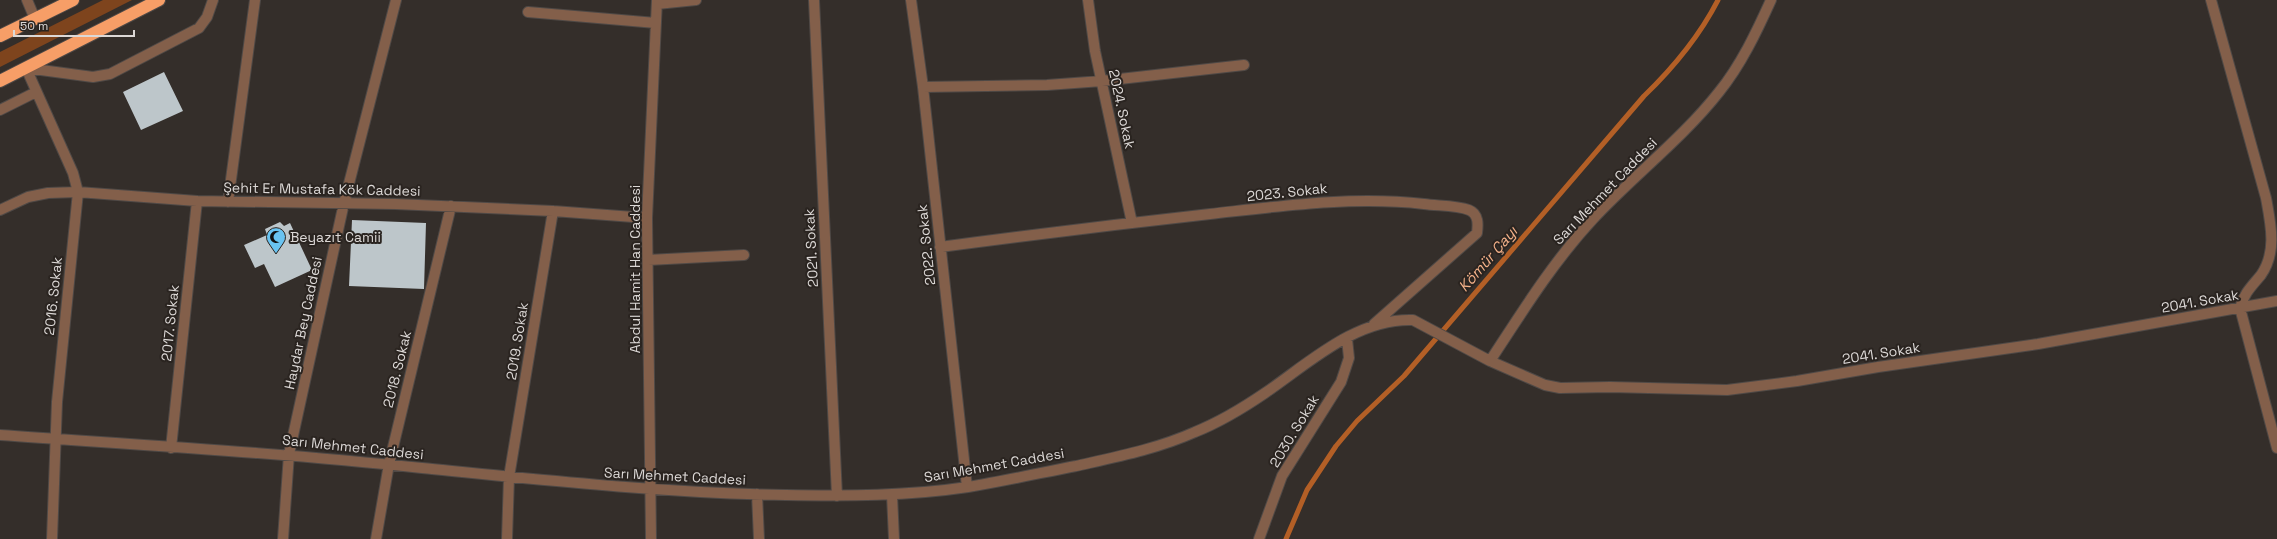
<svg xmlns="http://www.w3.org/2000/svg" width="2277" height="539" viewBox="0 0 2277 539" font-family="'Space Grotesk',sans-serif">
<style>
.green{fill:#7e441d}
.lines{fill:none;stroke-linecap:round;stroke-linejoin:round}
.stream{stroke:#b35f26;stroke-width:5}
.building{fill:#bdc6ca}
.minor-casing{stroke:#4f4946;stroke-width:12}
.highway-casing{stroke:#4f4946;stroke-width:14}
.minor{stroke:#835f4a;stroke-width:10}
.highway{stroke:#f79e67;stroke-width:12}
.labels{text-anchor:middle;stroke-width:4;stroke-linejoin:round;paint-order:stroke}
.street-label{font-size:14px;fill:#dcd8d6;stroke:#2a2420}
.poi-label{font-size:14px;fill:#dcd8d6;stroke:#2a2420;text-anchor:start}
.water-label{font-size:15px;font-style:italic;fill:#f5b28a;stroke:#2a2420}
</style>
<rect width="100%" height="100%" fill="#342e2a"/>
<path class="green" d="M103 0H132L0 67V52Z"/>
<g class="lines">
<path class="stream" d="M1286 539 1307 490 1336 446 1357 421 1404 376 1644 96C1674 67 1699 37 1718 0"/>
</g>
<path class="building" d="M164 72 183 111 141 130 123 92Z
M352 220 426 223 424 289 349 286Z
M280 222 284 226 290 223 312 270 275 287 264 264 255 268 244 245 267 235 265 229Z"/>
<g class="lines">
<defs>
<path id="minor" d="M27 0 35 19
M814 0 837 496
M911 0 923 87 967 487
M1088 0 1095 51 1132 223
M2211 0 2266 198C2271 225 2277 252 2261 275 2252 286 2244 293 2240 308L2277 448
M657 4 696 0
M528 12 656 23
M26 68 73 173 78 192 57 402 52 539
M26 68 93 77 110 74 199 28 207 17 213 0
M923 87 1047 85 1102 81 1244 65
M0 110 36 92
M228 202 255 0
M0 210 28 197 48 193 78 192 197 201 395 204 553 211 647 218
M940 247C1030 235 1120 224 1210 214 1282 206 1352 196 1424 204 1437 206 1456 205 1469 210 1479 214 1478 225 1477 233L1374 324
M648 260 744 255
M1490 361 1545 385 1560 388 1610 387 1727 390 1797 381 1878 367 2038 344 2277 301
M0 435C141 445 282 453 422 468 543 480 664 493 786 495 847 496 908 496 968 487 1004 481 1040 473 1076 466 1116 457 1157 449 1195 432 1220 422 1243 408 1265 393 1309 363 1356 318 1413 320L1490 361C1522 312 1553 262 1593 219 1633 176 1683 138 1719 92 1741 65 1757 31 1771 0
M171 448 197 201
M757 494 759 539
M892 495 894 539
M283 539 289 454 344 203 396 0
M376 539 389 464 451 206
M507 539 509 477 553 211
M651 539 647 218 657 0
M1259 539 1282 476 1341 382 1349 358 1347 339"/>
<path id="highway" d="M0 36 73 0
M0 81 159 0"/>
</defs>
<use href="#minor" class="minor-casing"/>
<use href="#highway" class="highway-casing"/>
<use href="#minor" class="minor"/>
<use href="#highway" class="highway"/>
</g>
<defs>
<symbol id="mosque-pin" viewBox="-11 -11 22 30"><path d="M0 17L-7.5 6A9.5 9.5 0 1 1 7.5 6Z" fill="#69c3f1" stroke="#2a2420"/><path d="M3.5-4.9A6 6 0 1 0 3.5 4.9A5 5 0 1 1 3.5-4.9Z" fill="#111"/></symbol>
</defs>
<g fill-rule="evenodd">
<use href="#mosque-pin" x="265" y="226" width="22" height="30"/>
</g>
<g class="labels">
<g class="street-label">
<text transform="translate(1122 109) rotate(78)" y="5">2024. Sokak</text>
<text transform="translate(322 189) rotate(1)" y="5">Şehit Er Mustafa Kök Caddesi</text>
<text transform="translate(1605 191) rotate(-46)" y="5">Sarı Mehmet Caddesi</text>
<text transform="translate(1287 192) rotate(-6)" y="5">2023. Sokak</text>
<text transform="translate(926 245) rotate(-96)" y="5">2022. Sokak</text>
<text transform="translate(811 248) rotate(-93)" y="5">2021. Sokak</text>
<text transform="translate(635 269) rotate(-90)" y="5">Abdul Hamit Han Caddesi</text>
<text transform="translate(53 296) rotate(-84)" y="5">2016. Sokak</text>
<text transform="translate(2200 301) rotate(-10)" y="5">2041. Sokak</text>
<text transform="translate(170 323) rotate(-84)" y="5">2017. Sokak</text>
<text transform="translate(303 323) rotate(-78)" y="5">Haydar Bey Caddesi</text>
<text transform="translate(517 341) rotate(-81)" y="5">2019. Sokak</text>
<text transform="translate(1881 353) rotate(-9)" y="5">2041. Sokak</text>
<text transform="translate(397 369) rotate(-76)" y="5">2018. Sokak</text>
<text transform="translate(1294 431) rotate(-59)" y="5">2030. Sokak</text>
<text transform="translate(353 447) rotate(6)" y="5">Sarı Mehmet Caddesi</text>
<text transform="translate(994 465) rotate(-10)" y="5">Sarı Mehmet Caddesi</text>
<text transform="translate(675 476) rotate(3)" y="5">Sarı Mehmet Caddesi</text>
</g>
<g class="poi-label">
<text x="290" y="242">Beyazıt Camii</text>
</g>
<g class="water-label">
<text transform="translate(1488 259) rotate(-49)" y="5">Kömür Çayı</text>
</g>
</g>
<path d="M14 30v6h120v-6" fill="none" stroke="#dcd8d6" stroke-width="2"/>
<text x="20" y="30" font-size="12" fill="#dcd8d6" stroke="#2a2420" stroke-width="3" paint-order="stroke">50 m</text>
</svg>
